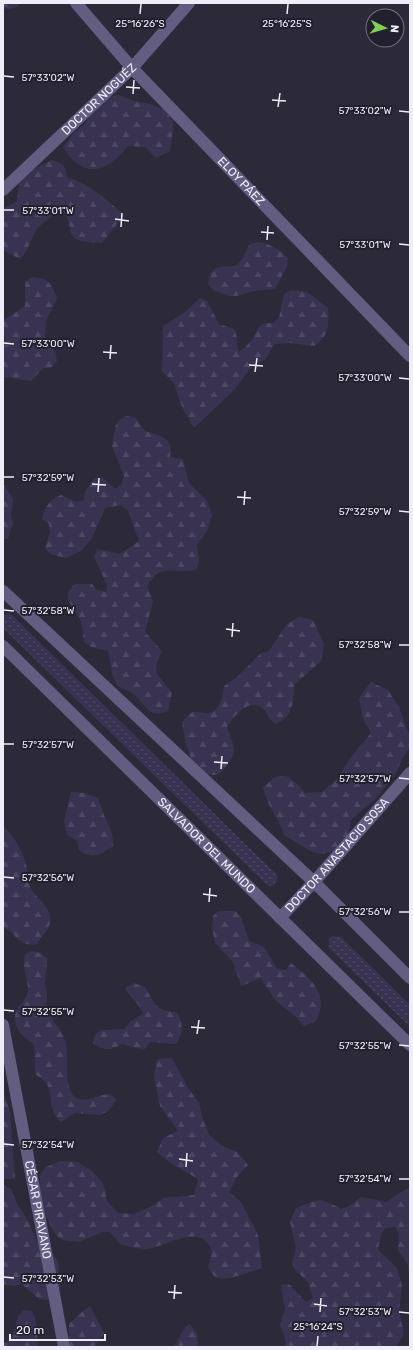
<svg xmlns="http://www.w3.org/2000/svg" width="413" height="1350" viewBox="0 0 413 1350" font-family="Rubik,sans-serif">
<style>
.grass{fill:url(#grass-dots)}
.forest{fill:url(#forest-firs)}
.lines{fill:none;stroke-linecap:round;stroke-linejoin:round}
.minor{stroke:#635d82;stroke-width:12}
.ticks{fill:none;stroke:#efedf7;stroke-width:1.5}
.labels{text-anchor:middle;stroke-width:4;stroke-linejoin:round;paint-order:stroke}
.street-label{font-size:12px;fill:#efedf7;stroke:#22202e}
.ticks-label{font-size:10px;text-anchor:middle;fill:#efedf7;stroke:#22202e;stroke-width:4;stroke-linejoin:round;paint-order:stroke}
</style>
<defs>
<pattern id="grass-dots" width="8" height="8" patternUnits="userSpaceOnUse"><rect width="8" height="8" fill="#393351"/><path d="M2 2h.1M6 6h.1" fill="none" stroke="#4c4762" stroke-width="1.8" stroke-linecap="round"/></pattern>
<pattern id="forest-firs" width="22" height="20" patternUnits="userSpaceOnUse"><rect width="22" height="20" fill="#393351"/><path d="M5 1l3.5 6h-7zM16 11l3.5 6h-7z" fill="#4c4762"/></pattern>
</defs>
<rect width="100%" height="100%" fill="#2c2a38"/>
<path class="grass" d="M8 613 12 615 277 875C278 881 276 885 270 886L267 885 3 628V616Z
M332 936 341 937 410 1005V1027L329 948V939Z"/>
<path class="forest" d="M3 3H20L18 6 11 9 3 8Z
M119 95 134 101 150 104 165 110 174 123 170 151 156 158 145 147 128 146C113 164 94 180 73 160 69 156 66 151 63 147L72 135 86 123 93 109 102 97Z
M52 160C63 164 67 166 67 178 85 180 111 203 124 215L102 243C93 242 74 244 71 233 69 224 69 219 63 212 53 214 44 221 37 229 30 239 30 249 20 259L5 251 3 249V209L17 201 19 184 30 171Z
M258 242C271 244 279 249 288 258L287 267 275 289 253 291 237 296H229L213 290 208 284C213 256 227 273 239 263 244 258 246 250 250 244Z
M33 277C50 279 51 284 57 298L46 321 45 339 55 351 57 361 51 368H43L31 381 4 377 3 376V347L6 343 3 329 4 320 25 306V282Z
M291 290 307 292 328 308C329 324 329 337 314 346L290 343 274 344 266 359 251 367 235 389 194 428 182 407 174 383 162 371 163 326 185 312 200 298 207 301 219 324 234 329C239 339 235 342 239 352 243 349 248 345 251 341 260 330 255 322 273 323L279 318 284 294Z
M126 416 135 417 145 431 161 436 167 440 171 448 170 457 183 459 189 483 207 501 212 515 207 531 197 545 199 561 197 569C183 575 167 566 157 574 153 577 150 582 147 586L153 601 145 632 162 651 156 665 157 674 172 693 168 711C148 719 147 706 135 695 129 689 119 690 115 681 111 673 110 660 108 651L91 647 84 642C83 635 83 623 79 617 72 604 60 598 75 584H92L97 590 106 592 107 585 94 557 97 549 120 554 139 541 128 511 121 505 105 508 92 538 81 551 66 558 50 554 45 548 50 532 49 524 42 519C44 508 50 499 61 495L76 502 84 500 85 491 95 478H103L115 489 121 485 124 476 112 446 115 427 119 420Z
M3 483 13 499 11 515 13 523 8 539H3Z
M299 617 313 620 324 644 321 661 294 685C295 695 293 712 284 719 282 721 278 722 276 724 273 722 270 720 269 718 267 715 267 712 264 710 251 695 235 716 227 726 228 734 235 744 234 751 234 756 230 760 227 765 216 782 207 774 193 766L185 740 182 722C185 719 189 713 194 712 199 711 205 714 210 713 221 710 222 696 224 686L238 676 261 653 269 651 287 624Z
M371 682 388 690 399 707 410 737V747L401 761 396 773 376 798 351 820 347 840 336 851 320 854 312 852 284 835 281 826 268 803 263 788 274 777 287 776 296 783 305 793 322 792 336 780 354 753 371 733 363 719 359 698Z
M71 792 85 793 98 798C100 804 102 811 105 817 110 829 113 832 113 846 99 855 95 860 79 850L77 841 67 835 64 821Z
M3 826C15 837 23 852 27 868 28 876 28 882 31 889 38 900 52 907 50 923 49 929 40 938 37 944 17 947 18 934 3 927Z
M218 911H235L241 917 249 941 264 947 277 969 286 970 291 963C304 973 322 987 321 1005 321 1010 318 1016 316 1021L304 1026 296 1017 275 1000 261 978 241 986 233 962 215 943 212 927 213 916Z
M32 951 40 953 47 958C48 966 45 973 45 982 45 987 47 992 47 997 47 1000 46 1003 47 1006 49 1021 64 1030 66 1044 69 1057 62 1092 78 1099 86 1102 101 1094 110 1094L116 1099 112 1106 107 1112 99 1115 75 1113 61 1122C43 1107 60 1087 36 1075 33 1064 37 1054 33 1043 22 1038 10 1024 17 1010 20 1002 28 1001 28 988 27 975 22 968 25 954Z
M134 983 145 987C155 1004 155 1011 176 1012 184 1022 183 1033 176 1044L150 1042 145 1049C137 1049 130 1046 122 1044 111 1051 103 1051 93 1043L95 1035 101 1030 125 1029 130 1022 143 1014C138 1000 130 999 125 988Z
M172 1058 188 1088 199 1103 203 1119 209 1135 222 1146 237 1152 248 1165 237 1177 229 1192 241 1202 258 1235 262 1268C252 1271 228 1281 218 1278 212 1276 210 1271 208 1266 211 1259 213 1252 209 1245 196 1224 163 1249 145 1249 137 1249 129 1246 121 1245L110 1232H102L79 1242 63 1240 56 1235 37 1200 41 1173 46 1167 61 1161 77 1162 91 1170 102 1182 105 1190 107 1201 118 1213 134 1214 150 1207 163 1198 194 1195 198 1179 169 1162 157 1152 163 1138 178 1131 160 1106 154 1076 157 1059Z
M3 1090 10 1111 15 1179H3Z
M3 1185 11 1189 17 1204 27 1219 37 1241 44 1248 51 1253 57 1260 59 1267 58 1277 60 1289 56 1296 47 1300 39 1299 21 1284 14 1286 3 1284Z
M406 1189H410V1281L408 1265 398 1250 399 1234 395 1227 386 1228 381 1234 378 1250 397 1268 402 1285 399 1310 404 1334 396 1347H284L286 1342 280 1325 285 1309 281 1285 289 1284 306 1302 313 1298 308 1282 295 1270 292 1263 296 1247 290 1222 296 1208C320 1199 318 1196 341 1209L349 1206 361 1197 386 1202Z
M90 1306 104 1333 94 1347H69V1324L79 1314Z
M24 1310 32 1311C38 1320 36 1335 39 1347H3V1344C21 1335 10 1321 24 1310Z
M190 1324 197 1334 198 1347H174L185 1327Z"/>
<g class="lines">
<g class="minor">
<path id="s1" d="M76 3 132 68 410 356"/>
<path id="s2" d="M3 190 132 68 189 3"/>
<path d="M3 591 314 882 410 978"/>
<path id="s3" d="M3 646 410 1045"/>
<path id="s4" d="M280 918 314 882 410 773"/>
<path id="s5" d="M3 1025 64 1347"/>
</g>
</g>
<path class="ticks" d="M140 14 141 4M287 14 288 4M4 76 14 77M126 87 140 88M133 94 134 80M272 100 286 101M278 107 280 93M399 111 409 112M4 210H14M115 219 129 221M121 227 122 213M261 232 274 233M267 240 268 226M399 244 409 245M4 343 14 344M103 352 117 353M110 359 111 345M249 365 263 366M255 372 257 358M399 378 409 379M4 477H14M92 484 106 485M98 492 99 478M237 497 251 498M244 505 245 491M399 511 409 512M4 610 14 611M226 629 240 631M232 637 233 623M399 645H409M4 744H14M214 762 228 763M221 769 222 756M399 778 409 779M4 877 14 878M203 894 217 896M209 902 210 888M399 912H409M4 1010 14 1011M191 1027 205 1028M197 1034 199 1020M399 1045 409 1046M4 1144 14 1145M179 1159 193 1161M186 1167 187 1153M399 1179H409M4 1277 14 1278M168 1292 182 1293M174 1299 175 1285M314 1304 327 1306M320 1312 321 1298M399 1312 409 1313M317 1346 318 1336"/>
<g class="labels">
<g class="street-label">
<text dy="4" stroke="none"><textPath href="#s2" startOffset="132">DOCTOR NOGUÉZ</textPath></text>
<text dy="4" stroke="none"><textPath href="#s1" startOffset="243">ELOY PÁEZ</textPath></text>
<text dy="4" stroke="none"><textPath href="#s3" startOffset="285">SALVADOR DEL MUNDO</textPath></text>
<text dy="4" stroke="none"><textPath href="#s4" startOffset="85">DOCTOR ANASTACIO SOSA</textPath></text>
<text dy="4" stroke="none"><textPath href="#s5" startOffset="188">CÉSAR PIRAVANO</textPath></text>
</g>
</g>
<g class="ticks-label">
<text x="140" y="27">25°16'26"S</text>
<text x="287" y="27">25°16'25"S</text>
<text x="48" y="81">57°33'02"W</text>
<text x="365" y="114">57°33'02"W</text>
<text x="48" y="214">57°33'01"W</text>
<text x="365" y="248">57°33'01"W</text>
<text x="48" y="347">57°33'00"W</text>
<text x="365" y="381">57°33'00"W</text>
<text x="48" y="481">57°32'59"W</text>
<text x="365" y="515">57°32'59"W</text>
<text x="48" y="614">57°32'58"W</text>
<text x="365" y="648">57°32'58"W</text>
<text x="48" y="748">57°32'57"W</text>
<text x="365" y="782">57°32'57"W</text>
<text x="48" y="881">57°32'56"W</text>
<text x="365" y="915">57°32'56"W</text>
<text x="48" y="1015">57°32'55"W</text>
<text x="365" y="1049">57°32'55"W</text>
<text x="48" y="1148">57°32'54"W</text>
<text x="365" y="1182">57°32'54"W</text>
<text x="48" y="1282">57°32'53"W</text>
<text x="365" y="1315">57°32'53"W</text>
<text x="318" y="1330">25°16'24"S</text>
</g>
<rect width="413" height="1350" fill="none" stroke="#efedf7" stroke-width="8"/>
<g transform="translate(385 28) rotate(95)"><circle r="19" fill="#22202e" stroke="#74727e"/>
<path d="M0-3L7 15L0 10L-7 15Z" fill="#80d051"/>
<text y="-6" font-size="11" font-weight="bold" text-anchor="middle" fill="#efedf7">N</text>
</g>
<path d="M10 1334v6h95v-6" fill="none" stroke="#efedf7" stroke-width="2"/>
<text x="16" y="1334" font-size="12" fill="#efedf7" stroke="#22202e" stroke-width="3" paint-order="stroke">20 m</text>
</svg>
